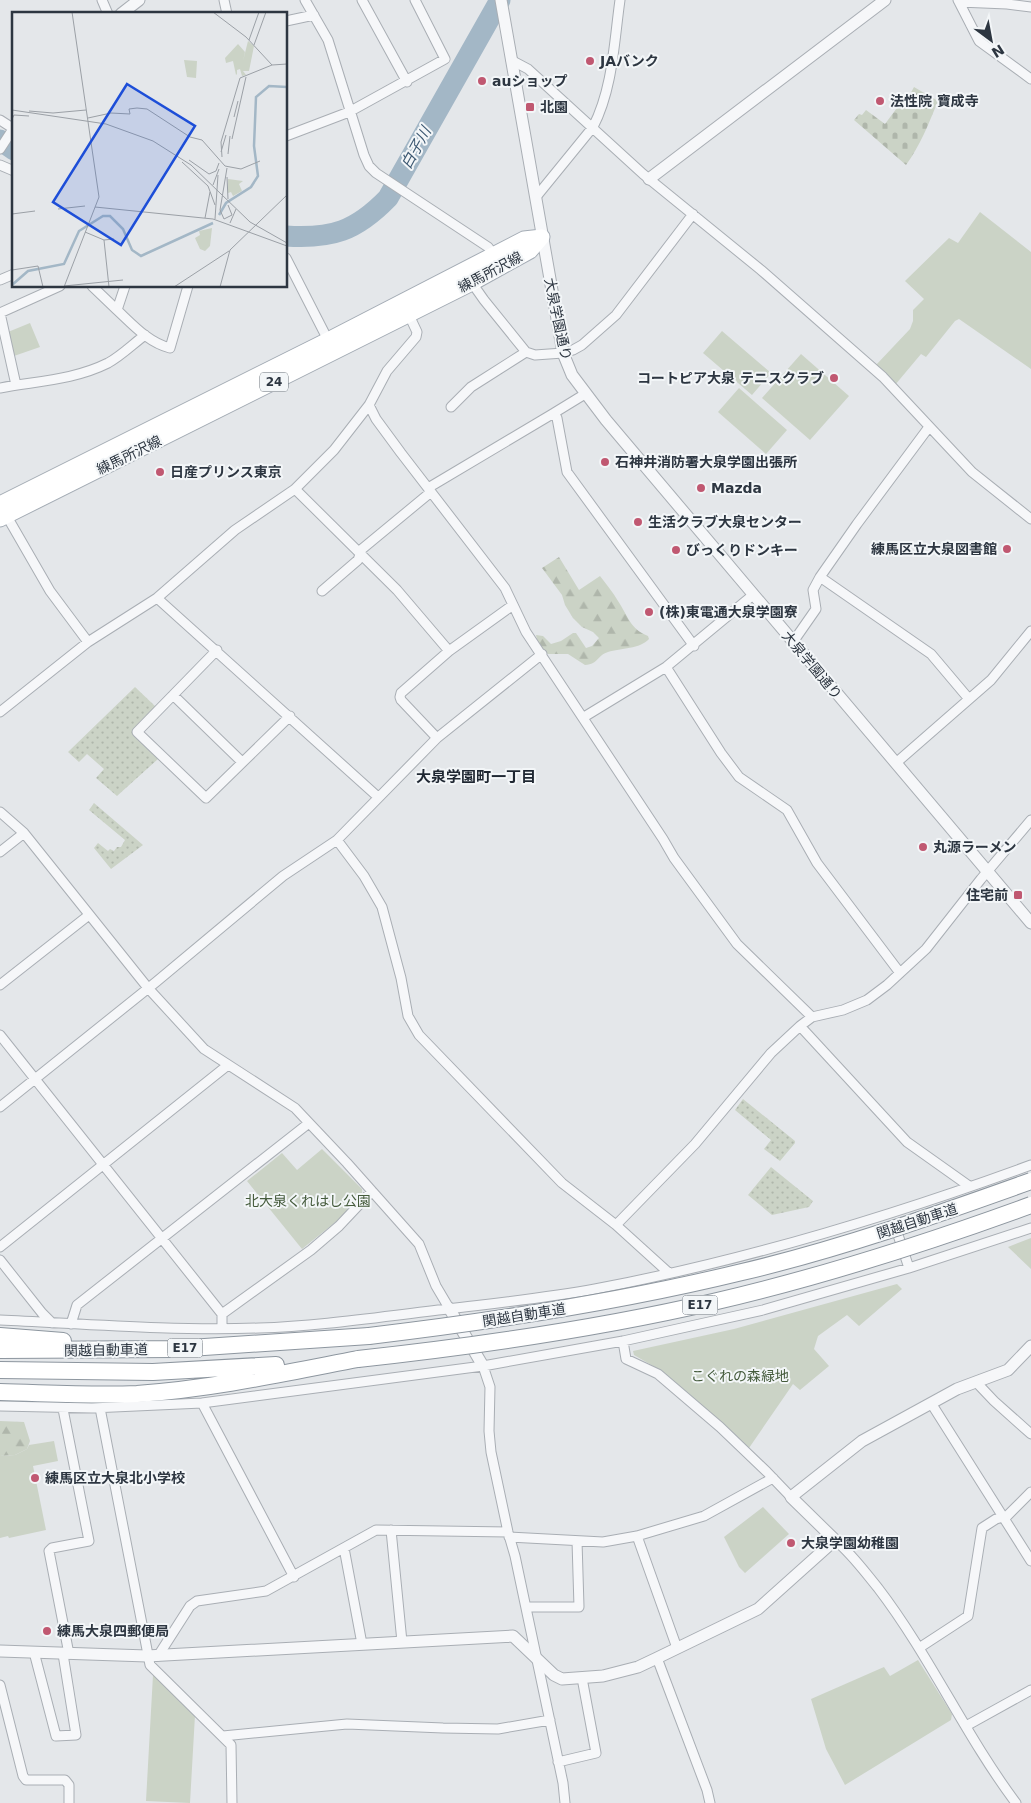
<svg xmlns="http://www.w3.org/2000/svg" width="1031" height="1803" viewBox="0 0 1031 1803" font-family="'DejaVu Sans','Noto Sans JP',sans-serif">
<style>
.grass{fill:url(#grass-dots)}
.forest{fill:url(#forest-firs)}
.cemetery{fill:url(#cemetery-stones)}
.park{fill:#cbd3c6}
.lines{fill:none;stroke-linecap:round;stroke-linejoin:round}
.river{stroke:#a3b7c6;stroke-width:21}
.minor-casing{stroke:#a9aeb4;stroke-width:11}
.tertiary-casing{stroke:#a9aeb4;stroke-width:13}
.primary-casing{stroke:#a4acb5;stroke-width:17}
.motorway-casing{stroke:#8d969f;stroke-width:18}
.minor{stroke:#f6f7f9;stroke-width:9}
.tertiary{stroke:#f6f7f9;stroke-width:11}
.primary{stroke:#fff;stroke-width:15}
.motorway{stroke:#fff;stroke-width:16}
.motorway-bridge-casing{stroke:#8d969f;stroke-width:18;stroke-linecap:butt}
.motorway-bridge{stroke:#fff;stroke-width:16}
.poi-dot{fill:#c05871;stroke:#f3f6f8;stroke-width:2}
.labels{text-anchor:middle;stroke-width:4;stroke-linejoin:round;paint-order:stroke}
.shield{fill:#f3f6f8;stroke:#687078;stroke-width:1}
.shield-label{font-size:12px;font-weight:bold;fill:#2d3641}
.poi-label{font-size:14px;font-weight:bold;fill:#2d3641;stroke:#f3f6f8;text-anchor:start}
.street-label{font-size:14px;fill:#2d3641;stroke:#f3f6f8}
.park-label{font-size:14px;fill:#455b3c;stroke:#f3f6f8}
.water-label{font-size:15px;font-style:italic;fill:#3c5871;stroke:#f3f6f8}
.neighbourhood-label{font-size:15px;font-weight:bold;fill:#1f2732;stroke:#f3f6f8}
.inset-river{fill:none;stroke:#a3b7c6;stroke-width:2.5}
.inset-road{fill:none;stroke:#9ba0a6;stroke-width:1}
.view{fill:#1d4ed8;fill-opacity:0.15;stroke:#1d4ed8;stroke-width:2.5}
.inset-edge{fill:none;stroke:#2d3641;stroke-width:2.5}
</style>
<defs>
<pattern id="grass-dots" width="8" height="8" patternUnits="userSpaceOnUse" patternTransform="scale(1.25)"><rect width="8" height="8" fill="#cbd3c6"/><path d="M2 2h.1M6 6h.1" fill="none" stroke="#afb6ab" stroke-width="1.8" stroke-linecap="round"/></pattern>
<pattern id="forest-firs" width="22" height="20" patternUnits="userSpaceOnUse" patternTransform="scale(1.25)"><rect width="22" height="20" fill="#cbd3c6"/><path d="M5 1l3.5 6h-7zM16 11l3.5 6h-7z" fill="#afb6ab"/></pattern>
<pattern id="cemetery-stones" width="16" height="16" patternUnits="userSpaceOnUse" patternTransform="scale(1.25)"><rect width="16" height="16" fill="#cbd3c6"/><path d="M2 7V4a2 2 0 0 1 4 0v3zM10 15v-3a2 2 0 0 1 4 0v3z" fill="#afb6ab"/></pattern>
</defs>
<rect width="100%" height="100%" fill="#e4e7ea"/>
<path class="grass" d="M135 687 156 707 135 734 158 759 117 796 96 778 104 769 87 754 79 762 68 752Z
M94 803 143 845 111 869 94 848 98 843 108 851 110 849 114 851 117 847H121L125 840 89 810Z
M743 1099 795 1141V1143L780 1161 764 1149 771 1140 735 1110Z
M771 1167 813 1201 809 1207 772 1215 748 1195Z"/>
<path class="forest" d="M559 557 579 590 600 576C606 584 613 592 618 601 628 616 630 629 648 636L649 639C640 649 621 648 608 652 597 655 599 664 585 665L568 654H548L545 652 538 644 536 635 543 636 551 644 561 641 573 633H576L586 648 592 646 599 638 593 632 582 627 573 618 565 605 562 595 542 568Z
M0 1421 24 1422 30 1441 27 1449 15 1455 0 1456Z"/>
<path class="cemetery" d="M914 87 938 101C929 123 920 146 906 165L854 120 859 114 862 115 866 110 885 124 905 97 908 98Z"/>
<path class="park" d="M980 212 1031 252V369L959 319 955 321 926 357 921 354 895 385 876 365 910 329 913 321V310L924 299 905 281 949 238 958 243Z
M30 323 40 347 14 356 8 332Z
M722 331 771 373 752 395 703 353Z
M801 354 849 396 810 440 762 398Z
M739 388 787 430 766 454 718 412Z
M322 1149 362 1189V1196L338 1220 302 1249 247 1181 282 1153 297 1170Z
M1031 1238V1269L1008 1247Z
M897 1284 902 1289 859 1326 847 1315 818 1336 814 1349 829 1366 800 1390 793 1384 749 1448 660 1370 634 1355 633 1351 734 1329Z
M54 1441 58 1461 33 1466 46 1530 9 1538 8 1536 0 1538V1456L15 1455 27 1449 29 1445Z
M763 1507 789 1534 745 1573 739 1567 724 1537Z
M918 1660 952 1714 951 1720 845 1785 826 1749 811 1699 884 1667 890 1676Z
M153 1675 195 1715 190 1803 146 1801Z"/>
<g class="lines">
<path class="river" d="M0 140 14 150
M286 236C332 239 356 231 388 198L500 0"/>
<defs>
<path id="minor" d="M102 0 108 14
M224 0 227 14
M305 0 328 40 364 155 369 166 376 173 488 247 494 255
M362 0 407 82
M958 0 979 41 1031 79
M959 2 1007 4 1031 7
M286 21 314 15
M511 60 528 69 643 174 761 270 883 377 972 472 1031 519
M0 120 14 129
M286 136 349 112 445 59 415 0
M0 149 13 129
M0 165 14 171
M536 197 593 127C613 88 614 42 620 0
M286 258 328 340
M0 280 14 274
M472 283 484 300 526 352
M92 286 117 310 125 286
M117 310C133 325 149 343 170 348L188 286
M16 385 0 313 60 286
M0 388C37 381 74 380 108 363 121 356 133 344 145 335
M369 405 376 419 401 453 505 588 526 632 663 839 674 858 737 944 812 1017
M451 407 471 387 526 352 535 355 563 353 573 350 582 345 616 315 693 214
M554 413 585 394
M428 488 554 413 557 418 567 472 694 646
M295 489 397 590 449 651
M5 513 50 591 88 642
M820 577 931 654 969 699
M322 591 358 560 362 549 431 492
M157 598 378 797
M793 642 816 609 813 590 820 577 857 524 929 427
M217 650 137 732 206 798 290 716
M666 667 721 753 739 777 787 810 817 863 900 973
M173 695 242 762
M0 712 88 642 157 598 235 530 295 489 334 450 369 405 387 371 416 337 417 332 409 315
M584 717 666 667 753 595
M437 738 401 700 400 697 401 693 449 651 513 605
M896 763 991 680 1031 631
M0 812 24 833 148 988 204 1049 295 1108 347 1163 419 1244 436 1286 449 1308
M337 840 364 876 382 907 401 978 408 1016 419 1035 562 1183 616 1225 669 1273
M0 852 24 833
M0 985 89 915
M800 1026 907 1142 969 1186
M0 1035 222 1314V1328
M0 1107 156 982 283 876 337 840 437 738 542 654
M616 1225 695 1144 771 1053 800 1026 812 1017 843 1010 867 1000 887 985 926 949 981 879 1031 820
M895 1226 909 1268
M0 1247 228 1065
M0 1260 42 1313 52 1323
M222 1314 311 1250 339 1226 372 1191
M0 1320C86 1324 173 1331 259 1328 322 1326 385 1316 448 1309 497 1303 546 1298 595 1289 743 1261 889 1217 1031 1165
M71 1324 77 1305 309 1123
M623 1341 626 1359 658 1374 720 1427 767 1472 791 1497
M483 1366 490 1387 489 1431 491 1452 508 1532 515 1556 563 1783 565 1803
M976 1382 994 1401 1031 1434
M202 1403 294 1577
M931 1403 1031 1561
M0 1406 92 1408 202 1403 483 1366 623 1341 763 1310 909 1268 1031 1228
M100 1408 150 1665 231 1745 232 1803
M63 1409 89 1541 52 1548 49 1551 69 1654
M391 1530 402 1642
M637 1536 677 1648
M509 1537 603 1542 637 1536 704 1516 773 1478
M835 1540C852 1554 864 1571 878 1588 930 1656 965 1735 1016 1803
M344 1548 362 1644
M526 1607H579L577 1541
M919 1648 968 1616 982 1528 996 1519 1007 1516 1031 1492
M34 1652 56 1736 76 1735 63 1654
M158 1656 190 1606 197 1601 266 1591 376 1530 508 1532
M657 1658 707 1790 710 1803
M0 1685 23 1776 26 1780H65L69 1785V1803
M966 1726 1031 1690
M223 1736 347 1724 443 1728 498 1729 550 1720
M558 1762 596 1753 582 1678"/>
<path id="tertiary" d="M501 0 563 353 572 375 606 420 1031 923
M121 14 139 0
M649 179 885 0
M449 1308 483 1366
M0 1651 147 1656 513 1636 554 1675 562 1679 603 1676 638 1667 657 1658 758 1609 835 1540 791 1497 862 1441 957 1389 1008 1370 1031 1346"/>
<path id="primary" d="M0 504 328 340 524 239 542 237
M0 519 472 283 530 251 542 237"/>
<path id="motorway" d="M0 1336 63 1341
M0 1350 175 1349 369 1336
M0 1370 153 1372 276 1365
M0 1392C45 1393 91 1396 137 1394 211 1389 285 1373 358 1359"/>
</defs>
<use href="#minor" class="minor-casing"/>
<use href="#tertiary" class="tertiary-casing"/>
<use href="#primary" class="primary-casing"/>
<use href="#motorway" class="motorway-casing"/>
<use href="#minor" class="minor"/>
<use href="#tertiary" class="tertiary"/>
<use href="#primary" class="primary"/>
<use href="#motorway" class="motorway"/>
<defs>
<path id="motorway-bridge" d="M369 1336C495 1321 619 1302 742 1272 840 1249 936 1215 1031 1181
M358 1359C477 1346 596 1329 713 1302 821 1277 927 1243 1031 1205"/>
</defs>
<use href="#motorway-bridge" class="motorway-bridge-casing"/>
<use href="#motorway-bridge" class="motorway-bridge"/>
</g>
<g class="poi-dot">
<circle cx="590" cy="61" r="5"/>
<circle cx="482" cy="81" r="5"/>
<circle cx="880" cy="101" r="5"/>
<rect x="525" y="102" width="10" height="10" rx="2.5"/>
<circle cx="834" cy="378" r="5"/>
<circle cx="605" cy="462" r="5"/>
<circle cx="160" cy="472" r="5"/>
<circle cx="701" cy="488" r="5"/>
<circle cx="638" cy="522" r="5"/>
<circle cx="1007" cy="549" r="5"/>
<circle cx="676" cy="550" r="5"/>
<circle cx="649" cy="612" r="5"/>
<circle cx="923" cy="847" r="5"/>
<rect x="1013" y="890" width="10" height="10" rx="2.5"/>
<circle cx="35" cy="1478" r="5"/>
<circle cx="791" cy="1543" r="5"/>
<circle cx="47" cy="1631" r="5"/>
</g>
<g class="labels">
<g class="shield">
<rect x="260" y="372.5" width="28" height="19" rx="4"/>
<rect x="682.5" y="1295.5" width="35" height="19" rx="4"/>
<rect x="167.5" y="1338.5" width="35" height="19" rx="4"/>
</g>
<g class="shield-label">
<text x="274" y="386">24</text>
<text x="700" y="1309">E17</text>
<text x="185" y="1352">E17</text>
</g>
<g class="poi-label">
<text x="600" y="66">JAバンク</text>
<text x="492" y="86">auショップ</text>
<text x="890" y="106">法性院 寶成寺</text>
<text x="540" y="112">北園</text>
<text x="824" y="383" text-anchor="end">コートピア大泉 テニスクラブ</text>
<text x="615" y="467">石神井消防署大泉学園出張所</text>
<text x="170" y="477">日産プリンス東京</text>
<text x="711" y="493">Mazda</text>
<text x="648" y="527">生活クラブ大泉センター</text>
<text x="997" y="554" text-anchor="end">練馬区立大泉図書館</text>
<text x="686" y="555">びっくりドンキー</text>
<text x="659" y="617">(株)東電通大泉学園寮</text>
<text x="933" y="852">丸源ラーメン</text>
<text x="1008" y="900" text-anchor="end">住宅前</text>
<text x="45" y="1483">練馬区立大泉北小学校</text>
<text x="801" y="1548">大泉学園幼稚園</text>
<text x="57" y="1636">練馬大泉四郵便局</text>
</g>
<g class="street-label">
<text transform="translate(490 272) rotate(-28)" y="5">練馬所沢線</text>
<text transform="translate(558 319) rotate(78)" y="5">大泉学園通り</text>
<text transform="translate(129 455) rotate(-26)" y="5">練馬所沢線</text>
<text transform="translate(812 665) rotate(50)" y="5">大泉学園通り</text>
<text transform="translate(917 1221) rotate(-18)" y="5">関越自動車道</text>
<text transform="translate(524 1315) rotate(-9)" y="5">関越自動車道</text>
<text transform="translate(106 1350) rotate(-1)" y="5">関越自動車道</text>
</g>
<g class="park-label">
<text x="308" y="1206">北大泉くれはし公園</text>
<text x="740" y="1381">こぐれの森緑地</text>
</g>
<g class="water-label">
<text transform="translate(416 148) rotate(-61)" y="5">白子川</text>
</g>
<g class="neighbourhood-label">
<text x="476" y="782">大泉学園町一丁目</text>
</g>
</g>
<g transform="translate(12 12)">
<rect width="275" height="275" fill="#e4e7ea"/>
<path d="M236 29 242 34 237 59H231L234 63 230 64 228 57 225 58V62L224 63 221 49 214 51 213 46 226 32 233 40 231 49Z" fill="#cbd3c6"/>
<path d="M172 48 185 49 184 66 175 65ZM216 167 231 169 227 172 230 179 221 184 219 180 216 181ZM200 216 198 234 193 239 188 237 183 226 188 223 187 219Z" fill="#cbd3c6"/>
<path class="inset-river" d="M207 203 214 191 239 175 246 164 242 134 244 85 257 74 275 75M0 273 16 259 52 252 67 219 91 204H98L111 217 120 238 129 244 201 211"/>
<path class="inset-road" d="M201 0 234 25 260 53 275 52M237 28 247 0M242 33 254 0M0 98 94 112 141 129 179 153 238 210 275 231M17 99 41 101 74 98M222 105 226 89M76 106 99 101 118 102 117 97 125 96 135 97 178 125 190 128 213 154 229 157 248 149M0 107 2 103 17 104M220 127 234 65M209 140 214 123M216 142 218 124M210 145 209 130 228 66 260 53M177 148 197 162 204 159 207 151M170 150 196 174 203 193M215 156 208 198 212 207 220 203 216 193M215 165 216 187M201 173 207 157M83 195 201 207 275 234M46 197 73 194M0 202 23 199M193 206 198 180M203 207 206 163M218 211 224 197M73 220 92 228 102 227M92 228 97 275M0 258 26 254 31 275M52 274 111 268M52 275 87 185 60 0M162 275 217 239M208 275 218 238 275 183"/>
<path class="view" d="M115 72 183 114 109 233 41 190Z"/>
<rect width="275" height="275" class="inset-edge"/>
</g>
<g transform="translate(991 40) rotate(148)" stroke="#f3f6f8" stroke-width="4" paint-order="stroke">
<path d="M0-4L9 19L0 12L-9 19Z" fill="#2d3641"/>
<text y="-8" font-size="14" font-weight="bold" text-anchor="middle" fill="#2d3641">N</text>
</g>
</svg>
